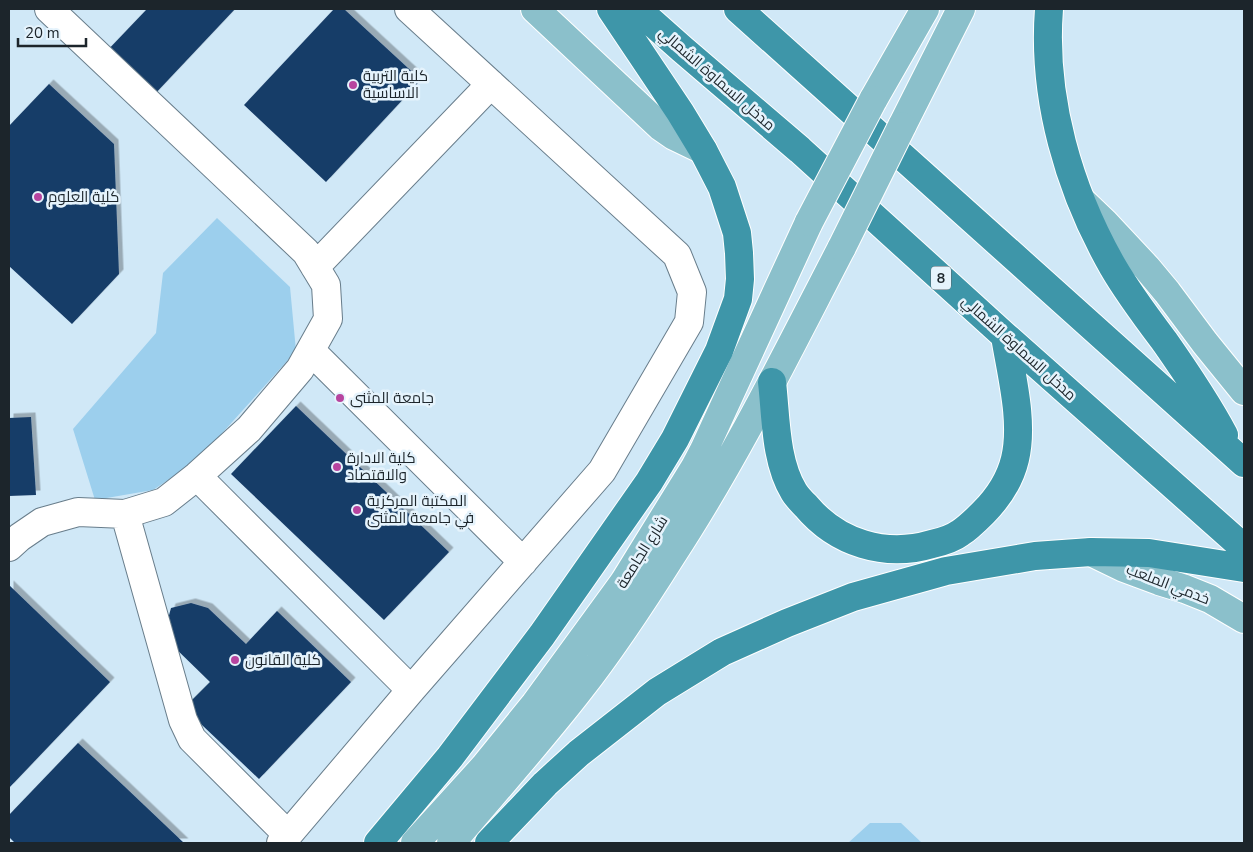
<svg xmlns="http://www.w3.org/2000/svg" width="1253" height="852" viewBox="0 0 1253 852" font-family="'Nunito Sans',Cairo,sans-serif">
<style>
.green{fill:#9ccfed}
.building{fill:#193c67;filter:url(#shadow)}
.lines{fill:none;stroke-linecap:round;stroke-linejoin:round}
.minor-casing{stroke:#687d8b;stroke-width:30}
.major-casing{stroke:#fff;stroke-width:30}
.highway-casing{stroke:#fff;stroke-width:30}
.minor{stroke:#fff;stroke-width:28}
.major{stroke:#8bc0cb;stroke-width:28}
.highway{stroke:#3e96a9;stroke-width:28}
.major-bridge-casing{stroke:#fff;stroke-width:30;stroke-linecap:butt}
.major-bridge{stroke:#8bc0cb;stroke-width:28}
.poi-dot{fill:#b7449f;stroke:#e5f3fc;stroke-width:2}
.labels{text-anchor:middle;stroke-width:5;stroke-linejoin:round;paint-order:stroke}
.shield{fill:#e5f3fc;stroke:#58636a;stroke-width:1}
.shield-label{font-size:14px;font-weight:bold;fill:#1c252b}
.poi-label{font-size:15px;fill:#1c252b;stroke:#e5f3fc;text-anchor:start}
.street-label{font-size:15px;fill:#1c252b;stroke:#e5f3fc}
</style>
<defs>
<filter id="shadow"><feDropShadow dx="4.5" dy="-4.5" stdDeviation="0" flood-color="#0004"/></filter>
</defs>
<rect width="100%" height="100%" fill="#d0e8f7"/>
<path class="green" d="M217 218 290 287 296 351 198 460 153 490 95 500 73 429 156 333 163 273Z
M870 823H901L922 843H848Z"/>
<path class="building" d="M147 9H235L152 97 105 53Z
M334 9H344L421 80 326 182 244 105Z
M49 84 114 144 119 274 72 324 9 266V126Z
M296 406 449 552 384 620 231 474Z
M31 417 36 495 9 496V418Z
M9 585 110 682 9 788Z
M191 603 208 608 246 644 277 611 351 682 259 779 184 708 210 682 170 643 165 630 171 608Z
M78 743 124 786 184 843H15L9 837V815Z"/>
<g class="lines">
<defs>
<path id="minor" d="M315 267 491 84
M311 351 523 562
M197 476 411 690
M125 514 183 720 192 739 288 835
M9 547 20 537 42 522 78 512 125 514 164 502 197 476 249 429 300 369 328 319 326 285 306 252 49 9
M281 843 411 690 602 471 689 322 692 292 677 255 409 9"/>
<path id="major" d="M535 9 661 127 674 136 703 150
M873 100 925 9
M902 126 961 9
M1081 200 1104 222 1147 268 1167 292 1205 343 1244 391
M1091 552 1124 568 1159 581 1185 589 1210 599 1244 619
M415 843 484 767 535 704 624 582 695 467 704 450 809 222
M451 843C494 792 539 742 580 689 613 647 643 601 672 555 736 457 788 351 842 247"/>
<path id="highway" d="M637 9 682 49 800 150 1005 336 1244 548
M738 9 1244 463
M1049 9C1042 98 1069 190 1113 267 1128 293 1147 318 1165 342 1186 372 1207 403 1224 435
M772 382C776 417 775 461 794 492 797 497 802 502 806 506 837 543 885 558 932 544 941 542 952 539 960 533 968 528 976 520 983 513 998 498 1010 480 1015 459 1024 421 1011 374 1005 336
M378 843 450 757 542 635 649 482 675 439 719 351 738 299 740 279 739 253 737 233 722 187 703 150 680 112 611 9
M489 843 545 784 579 753 657 692 722 652 787 623 853 597 946 571 1035 556 1091 552 1149 553 1244 568"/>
</defs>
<use href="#minor" class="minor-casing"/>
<use href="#major" class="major-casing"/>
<use href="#highway" class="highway-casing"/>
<use href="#minor" class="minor"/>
<use href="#major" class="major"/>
<use href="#highway" class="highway"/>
<defs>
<path id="major-bridge" d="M809 222 873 100
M842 247 902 126"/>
</defs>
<use href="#major-bridge" class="major-bridge-casing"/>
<use href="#major-bridge" class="major-bridge"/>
</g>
<g class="poi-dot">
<circle cx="353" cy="85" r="5"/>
<circle cx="38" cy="197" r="5"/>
<circle cx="340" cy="398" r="5"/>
<circle cx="337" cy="467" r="5"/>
<circle cx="357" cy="510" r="5"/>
<circle cx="235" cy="660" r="5"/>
</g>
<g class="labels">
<rect class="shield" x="931" y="266.5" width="20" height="23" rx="4"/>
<g class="shield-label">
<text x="941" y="283">8</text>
</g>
<g class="poi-label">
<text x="363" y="81">كلية التربية<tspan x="363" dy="17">الاساسية</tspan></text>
<text x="48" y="202">كلية العلوم</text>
<text x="350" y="403">جامعة المثنى</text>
<text x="347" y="463">كلية الادارة<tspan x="347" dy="17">والاقتصاد</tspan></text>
<text x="367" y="506">المكتبة المركزية<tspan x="367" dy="17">في جامعة المثنى</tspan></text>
<text x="245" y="665">كلية القانون</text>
</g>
<g class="street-label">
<text transform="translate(717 79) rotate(41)" y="5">مدخل السماوة الشمالي</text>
<text transform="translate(1019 348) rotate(42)" y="5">مدخل السماوة الشمالي</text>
<text transform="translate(642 552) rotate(-58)" y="5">شارع الجامعة</text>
<text transform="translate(1168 584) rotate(21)" y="5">خدمي الملعب</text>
</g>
</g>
<rect width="1253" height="852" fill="none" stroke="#1c252b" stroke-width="20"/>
<path d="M18 38v8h68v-8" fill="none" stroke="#1c252b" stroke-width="2.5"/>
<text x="25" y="38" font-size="15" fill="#1c252b" stroke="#e5f3fc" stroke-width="4" paint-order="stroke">20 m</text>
</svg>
